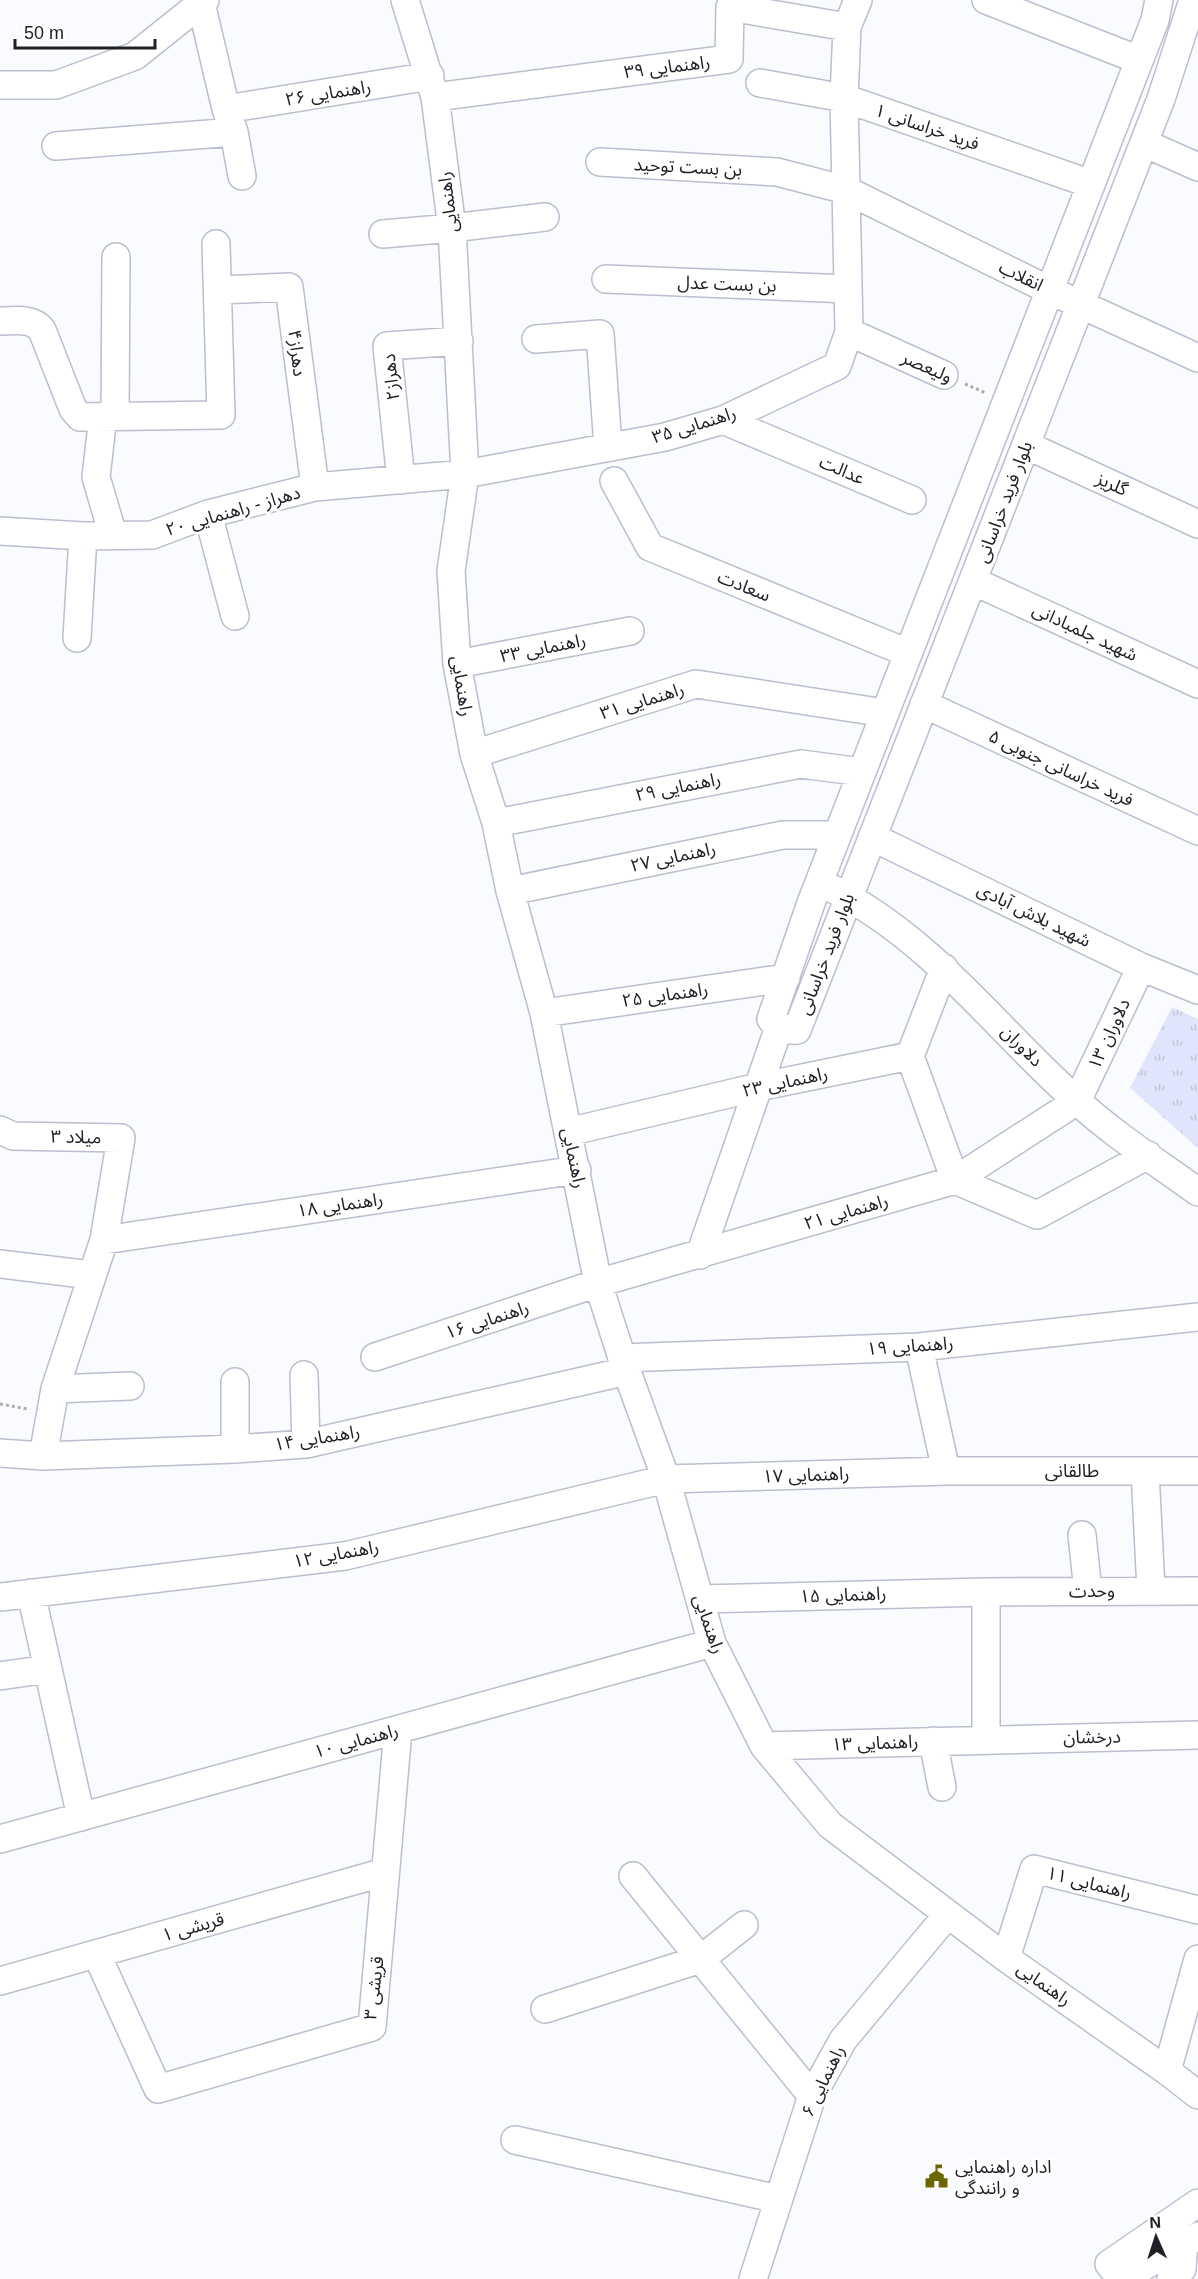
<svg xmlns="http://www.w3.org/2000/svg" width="1198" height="2279" viewBox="0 0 1198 2279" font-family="Arial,'Noto Sans Arabic',sans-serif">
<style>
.park{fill:url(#park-tufts)}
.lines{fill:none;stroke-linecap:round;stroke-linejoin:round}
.minor-casing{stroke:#babecf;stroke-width:30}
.path{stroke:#abacb0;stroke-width:3;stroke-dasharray:3 3;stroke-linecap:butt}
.minor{stroke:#fff;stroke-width:27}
.labels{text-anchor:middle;stroke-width:6;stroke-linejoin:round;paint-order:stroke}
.street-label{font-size:18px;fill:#202128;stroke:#fff}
.poi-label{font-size:18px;fill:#202128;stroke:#fff;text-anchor:start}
</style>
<defs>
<pattern id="park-tufts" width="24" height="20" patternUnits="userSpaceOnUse" patternTransform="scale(1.5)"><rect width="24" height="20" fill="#e0e5fb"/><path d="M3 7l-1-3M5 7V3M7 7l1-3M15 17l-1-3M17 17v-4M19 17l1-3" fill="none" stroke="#c0c4d7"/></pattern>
</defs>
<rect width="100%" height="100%" fill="#fafbfe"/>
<path class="park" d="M1172 1007 1198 1019V1148L1130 1088Z"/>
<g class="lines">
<defs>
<path id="minor" d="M405 0 435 97 452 228 465 474 451 571 457 664 474 754 496 823 510 891 544 1013 598 1283 622 1358 666 1479 712 1643 764 1746 830 1825 1006 1958 1167 2071 1198 2095
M858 0 847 27 844 98 846 190 1049 290 1198 358
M986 0 1139 60
M1159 0 1155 20 811 903 771 1019C778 1027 786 1031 797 1030L1161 99 1193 0
M201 3 226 109 234 132 242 176
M760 83 844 98 1091 184
M0 85H56L135 56 205 0
M435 97 729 59 730 7 847 27
M226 109 430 76
M1144 143 1198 167
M56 146 234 132
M383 234 452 228 545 217
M606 279 848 289
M219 290 289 287 315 487
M0 321C15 321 32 317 42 330L73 409 80 417 221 415 216 244
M849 332 944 375
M536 339 600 334 608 447
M115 415 116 257
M103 416 96 477 113 535
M723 420 912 500
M1026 445 1198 524
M401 480 387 346 459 341
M614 481 650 547 908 653
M208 514 235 616
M0 531 83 536 152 535 208 514 315 487 465 474 665 437 723 420 837 366 849 332 846 190 777 172 600 162
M973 581 1198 684
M77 638 83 536
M457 664 630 631
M924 704 1198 831
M474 754 696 684 885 713
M496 823 801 764 862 772
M872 837 1141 967 1198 990
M833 889C934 941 995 1028 1077 1101 1114 1135 1157 1162 1198 1192
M510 891 783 835H837
M544 1013 786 978
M910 1056 955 1180 1037 1215 1148 1155
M910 1056 944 968
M0 1130 13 1136 121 1138 104 1240 55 1389 43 1456
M568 1132 758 1087 910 1056
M104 1240 577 1170
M700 1255 779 1027
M0 1264 91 1275
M919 1347 946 1471
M375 1357 598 1283 955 1180 1077 1101 1141 967
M622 1358 919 1347 1198 1317
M304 1375 306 1444
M55 1389 130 1386
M235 1449V1382
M0 1453 43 1456 235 1449 306 1444 627 1371
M1145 1471 1151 1590
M1082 1535 1088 1591
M31 1593 81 1817
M0 1597 345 1556 666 1479 946 1471H1198
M700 1599 986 1592 1198 1591
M0 1676 48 1669
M986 1740V1592
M933 1741 942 1787
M764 1746 1198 1735
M0 1839 712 1643
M633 1876 812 2096
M97 1955 158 2089 372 2027 398 1730
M1006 1958 1034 1869 1198 1910
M0 1981 385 1872
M545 2009 701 1959 744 1925
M1167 2071 1198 1959
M515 2140 778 2199
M753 2279 812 2096 843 2040 948 1914
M1121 2279 1109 2264 1198 2203
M1121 2279 1198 2236
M1171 2279 1182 2269 1184 2243 1178 2233"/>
</defs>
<use href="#minor" class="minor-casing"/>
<path class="path" d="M965 384 986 393
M0 1404 28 1409"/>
<use href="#minor" class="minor"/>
</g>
<defs>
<symbol id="civic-bare" viewBox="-9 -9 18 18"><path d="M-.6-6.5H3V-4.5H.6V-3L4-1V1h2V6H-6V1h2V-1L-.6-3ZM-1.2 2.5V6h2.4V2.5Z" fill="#6d6700" stroke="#fff" stroke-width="2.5" paint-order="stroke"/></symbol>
</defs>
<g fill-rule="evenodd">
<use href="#civic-bare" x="920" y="2160" width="33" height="33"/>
</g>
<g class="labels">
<g class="street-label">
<text transform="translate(667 67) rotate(-7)" y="6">راهنمایی ۳۹</text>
<text transform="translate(328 93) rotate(-9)" y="6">راهنمایی ۲۶</text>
<text transform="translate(927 127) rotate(19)" y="6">فرید خراسانی ۱</text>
<text transform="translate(688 167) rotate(3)" y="6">بن بست توحید</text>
<text transform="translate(448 202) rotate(-97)" y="6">راهنمایی</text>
<text transform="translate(1021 276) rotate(26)" y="6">انقلاب</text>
<text transform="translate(727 284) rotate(2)" y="6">بن بست عدل</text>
<text transform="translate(297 353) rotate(83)" y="6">دهراز۴</text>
<text transform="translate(927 367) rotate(24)" y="6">ولیعصر</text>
<text transform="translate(391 377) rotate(-96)" y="6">دهراز۲</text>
<text transform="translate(694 425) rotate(-17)" y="6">راهنمایی ۳۵</text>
<text transform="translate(842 470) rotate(23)" y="6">عدالت</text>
<text transform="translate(1112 484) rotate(25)" y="6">گلریز</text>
<text transform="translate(1004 502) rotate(-69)" y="6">بلوار فرید خراسانی</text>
<text transform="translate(233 511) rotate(-16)" y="6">دهراز - راهنمایی ۲۰</text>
<text transform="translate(744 586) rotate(22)" y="6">سعادت</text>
<text transform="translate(1085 632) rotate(25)" y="6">شهید جلمبادانی</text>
<text transform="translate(543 648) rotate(-11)" y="6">راهنمایی ۳۳</text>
<text transform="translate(462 686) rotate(81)" y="6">راهنمایی</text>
<text transform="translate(642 701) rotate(-17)" y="6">راهنمایی ۳۱</text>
<text transform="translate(1061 768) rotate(25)" y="6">فرید خراسانی جنوبی ۵</text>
<text transform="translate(678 787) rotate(-11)" y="6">راهنمایی ۲۹</text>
<text transform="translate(673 857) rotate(-12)" y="6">راهنمایی ۲۷</text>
<text transform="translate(1034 915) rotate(26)" y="6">شهید بلاش آبادی</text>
<text transform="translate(826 954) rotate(-69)" y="6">بلوار فرید خراسانی</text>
<text transform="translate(665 995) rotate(-8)" y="6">راهنمایی ۲۵</text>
<text transform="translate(1109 1034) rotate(-65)" y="6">دلاوران ۱۳</text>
<text transform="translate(1022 1046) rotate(45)" y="6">دلاوران</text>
<text transform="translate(785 1082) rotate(-12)" y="6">راهنمایی ۲۳</text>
<text transform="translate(76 1137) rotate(1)" y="6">میلاد ۳</text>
<text transform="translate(574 1158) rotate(78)" y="6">راهنمایی</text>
<text transform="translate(340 1205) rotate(-8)" y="6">راهنمایی ۱۸</text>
<text transform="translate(846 1212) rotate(-16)" y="6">راهنمایی ۲۱</text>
<text transform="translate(487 1320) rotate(-18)" y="6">راهنمایی ۱۶</text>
<text transform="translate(910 1346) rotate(-4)" y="6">راهنمایی ۱۹</text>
<text transform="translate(317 1438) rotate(-9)" y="6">راهنمایی ۱۴</text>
<text x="1072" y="1477">طالقانی</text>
<text transform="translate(806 1475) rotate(-2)" y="6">راهنمایی ۱۷</text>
<text transform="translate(336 1554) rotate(-10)" y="6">راهنمایی ۱۲</text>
<text transform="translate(1092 1591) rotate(-1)" y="6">وحدت</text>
<text transform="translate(843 1595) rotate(-2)" y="6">راهنمایی ۱۵</text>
<text transform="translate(709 1624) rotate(71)" y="6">راهنمایی</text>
<text transform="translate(1092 1737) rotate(-1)" y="6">درخشان</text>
<text transform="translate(356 1741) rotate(-15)" y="6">راهنمایی ۱۰</text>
<text transform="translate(875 1743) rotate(-2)" y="6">راهنمایی ۱۳</text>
<text transform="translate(1089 1883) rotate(14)" y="6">راهنمایی ۱۱</text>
<text transform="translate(193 1927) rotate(-16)" y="6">قریشی ۱</text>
<text transform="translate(1044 1984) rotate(35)" y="6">راهنمایی</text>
<text transform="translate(374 1988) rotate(-83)" y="6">قریشی ۳</text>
<text transform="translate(823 2081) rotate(-64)" y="6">راهنمایی ۶</text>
</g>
<g class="poi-label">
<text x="955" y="2173">اداره راهنمایی<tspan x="955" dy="21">و رانندگی</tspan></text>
</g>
</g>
<g transform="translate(1156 2237) rotate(357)" stroke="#ffffff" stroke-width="4.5" paint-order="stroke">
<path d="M0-4.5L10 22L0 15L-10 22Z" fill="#202128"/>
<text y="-9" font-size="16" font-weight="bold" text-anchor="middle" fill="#202128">N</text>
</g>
<path d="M15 39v9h140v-9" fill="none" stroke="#202128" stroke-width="3"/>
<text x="24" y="39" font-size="18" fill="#202128" stroke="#ffffff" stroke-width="4.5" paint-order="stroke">50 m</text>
</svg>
